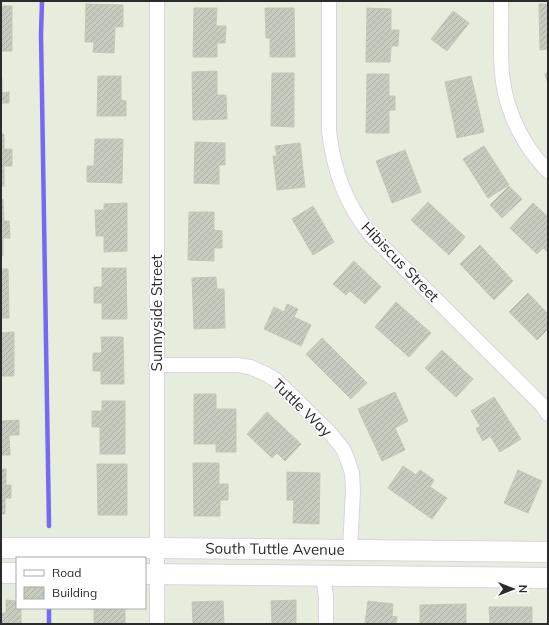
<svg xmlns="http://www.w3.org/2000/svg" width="549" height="625" viewBox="0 0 549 625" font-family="Mulish,sans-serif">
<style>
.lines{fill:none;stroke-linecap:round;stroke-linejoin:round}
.stream{stroke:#766af5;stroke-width:4.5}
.building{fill:url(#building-hatch);stroke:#c0c9b6}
.minor-casing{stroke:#ddd1e4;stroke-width:16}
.secondary-casing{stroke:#ddd1e4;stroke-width:22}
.minor{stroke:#fff;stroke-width:14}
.secondary{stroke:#fff;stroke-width:20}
.labels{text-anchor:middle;stroke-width:3;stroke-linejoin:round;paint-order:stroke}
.street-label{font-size:15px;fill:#2b2b2b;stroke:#fff}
</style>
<defs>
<pattern id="building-hatch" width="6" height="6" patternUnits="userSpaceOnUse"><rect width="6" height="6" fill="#c6ccbf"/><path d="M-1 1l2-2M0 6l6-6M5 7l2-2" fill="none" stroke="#aaafa4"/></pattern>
</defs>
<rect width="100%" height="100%" fill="#e7eddc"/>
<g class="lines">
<path class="stream" d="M42 1 41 34 49 526
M49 624V608"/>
</g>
<path class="building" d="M86 4 123 5V27H115L114 53 93 52 94 42H85Z
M539 4H548V49L540 50Z
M1 6H12V51H1Z
M194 8H217L216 26H226L225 43H217V57H193Z
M265 8H294L295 57H270V38H266Z
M367 8 391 9V30H399L398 46H391L390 62H366Z
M453 11 469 23 447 51 431 39Z
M217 71V95H226L227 119 193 120 192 72Z
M548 72V84L545 74Z
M272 73H294V127L271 126Z
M367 74H389V96H395V110H389V133H366Z
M98 76H121V100L126 101V116H97Z
M471 76 484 132 457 138 445 82Z
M1 78H2V93L9 92V103H1V116Z
M1 134H4V149H12V166H4V186H1Z
M95 139H123L122 183 87 182V166H94Z
M195 142 225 143V165H219V184L194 183Z
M300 143 305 187 277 190 273 156H277L275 146Z
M484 146 509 185 488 198 463 159Z
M405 150 421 192 392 203 376 161Z
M509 186 522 199 502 218 490 205Z
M1 199H3L4 221H9L10 238H3V256H1Z
M428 202 465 237 449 255 411 220Z
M127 203V251L104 252V236H96L95 210H104V204Z
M533 203 548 217V252L543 248 537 254 510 228Z
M313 206 334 242 313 255 292 219Z
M189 212H214V230L222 231V248H214V261L188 260Z
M480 245 513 281 494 300 460 264Z
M354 261 381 287 365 304 350 291 346 295 333 284Z
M102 268H126L127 319H102V303H94V287H102Z
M1 269H8L9 318H1Z
M216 277 217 289H224L225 328 194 329 192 278Z
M528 293 548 314V329L537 340 509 312Z
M396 302 431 333 409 357 375 327Z
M287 304 298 309 294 317 311 325 301 346 264 329 274 307 284 312Z
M14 332V376H1V333Z
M101 337H123L124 384H101V371H93V353H102Z
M322 338 367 383 351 399 306 354Z
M442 350 473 379 456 397 425 368Z
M395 392 408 421 395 428 405 450 382 461 358 409Z
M194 394H216V409H236V452H216V444H194Z
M494 397 521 439 500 452 490 436 483 441 476 429 480 426 471 411Z
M102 401H125V454H100V427H92V411H102Z
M267 412 301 444 285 461 277 453 272 458 247 434Z
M19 420V435H9L10 455H1V421Z
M193 463H219V484H228V500H220V516H194Z
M97 464H127V515H98Z
M403 466 416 475 420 470 434 480 430 487 447 498 432 519 388 488Z
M1 469H6V485H11V498H5V514H1Z
M518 470 542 481 528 513 504 503Z
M287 472 320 473 319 524 293 523 294 500H287Z
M6 600 17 601V608H21V624H1V613H6Z
M296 600V624H272L271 601Z
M223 601 224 624H193L192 602Z
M368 601 393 604 392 616 397 617 396 624H365Z
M466 604V624H420V605Z
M489 607H532V624H490Z
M94 608H125V624H94Z"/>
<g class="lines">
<defs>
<path id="minor" d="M157 1V624
M329 1V131C334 172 345 202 370 234L542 405 548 414
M501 1C502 27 499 55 503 82 508 115 524 147 548 171
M156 365H237L250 367 266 374 277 381 331 434 343 449 348 461 352 473 353 491 350 549
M323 576 326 597V624"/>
<g id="secondary">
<path id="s1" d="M1 548H157L548 552"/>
<path d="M1 573H17"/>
<path d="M145 574 548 578"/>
</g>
</defs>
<use href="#minor" class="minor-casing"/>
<use href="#secondary" class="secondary-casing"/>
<use href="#minor" class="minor"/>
<use href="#secondary" class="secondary"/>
</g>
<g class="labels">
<g class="street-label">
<text transform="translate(400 262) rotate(46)" y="5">Hibiscus Street</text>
<text transform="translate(157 313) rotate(-90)" y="5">Sunnyside Street</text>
<text transform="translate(302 408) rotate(44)" y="5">Tuttle Way</text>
<text dy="5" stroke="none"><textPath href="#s1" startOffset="274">South Tuttle Avenue</textPath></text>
</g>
</g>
<rect width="549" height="625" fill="none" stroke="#2b2b2b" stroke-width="4"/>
<rect x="16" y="557" width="130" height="52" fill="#ffffff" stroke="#aaaaaa"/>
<rect x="24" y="570" width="20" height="6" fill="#ffffff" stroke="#aaaaaa"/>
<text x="52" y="577" font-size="12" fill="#2b2b2b">Road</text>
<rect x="24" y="587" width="20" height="12" fill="url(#building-hatch)" stroke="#aaaaaa"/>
<text x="52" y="597" font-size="12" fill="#2b2b2b">Building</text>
<g transform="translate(513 589) rotate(90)" stroke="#ffffff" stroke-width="3" paint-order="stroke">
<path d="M0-3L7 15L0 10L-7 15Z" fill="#2b2b2b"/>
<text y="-6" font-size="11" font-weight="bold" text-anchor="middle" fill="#2b2b2b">N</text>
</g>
</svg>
